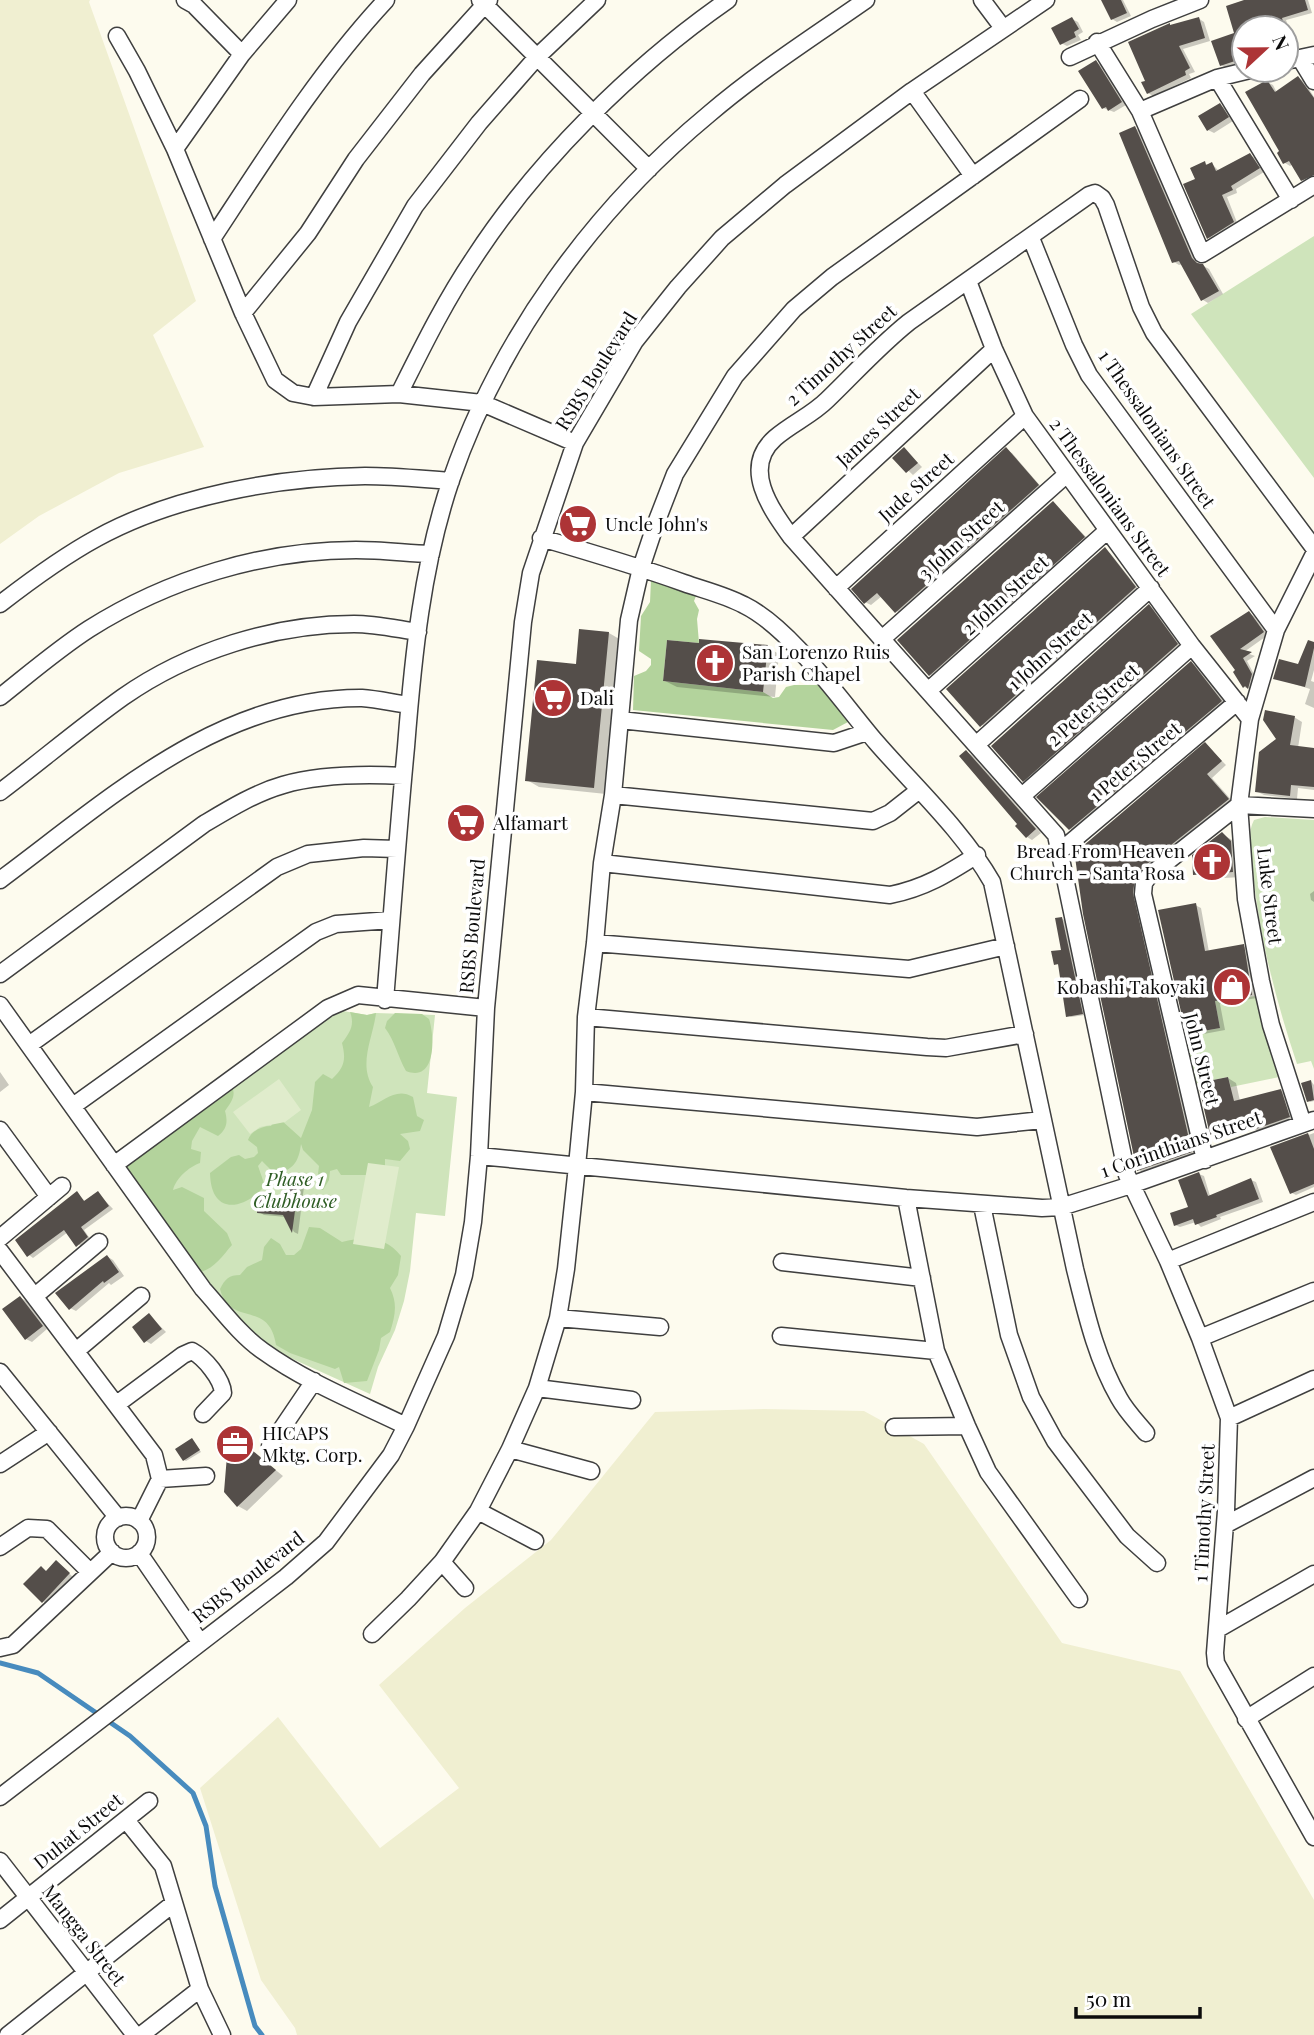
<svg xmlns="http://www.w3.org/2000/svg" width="1314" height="2035" viewBox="0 0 1314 2035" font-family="'Playfair Display',serif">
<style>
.farmland{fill:#f0efd1}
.green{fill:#cfe4bb}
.forest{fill:#b3d39c}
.pitch{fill:#e0eccc}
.shadow{fill:#0003}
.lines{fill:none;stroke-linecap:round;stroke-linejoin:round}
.stream{stroke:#478bbe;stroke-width:5}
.building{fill:#544e4a}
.minor-casing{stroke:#3f3f3f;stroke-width:19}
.minor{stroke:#fff;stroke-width:16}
.labels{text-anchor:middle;stroke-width:7;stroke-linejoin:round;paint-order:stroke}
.street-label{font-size:19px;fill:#0c0c0c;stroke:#fff}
.poi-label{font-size:19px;fill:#0c0c0c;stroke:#fff;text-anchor:start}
.park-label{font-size:19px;font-style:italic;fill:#2e5d24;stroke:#fff}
</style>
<rect width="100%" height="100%" fill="#fdfbee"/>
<path class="farmland" d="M0 0H90L89 2 196 301 153 335 204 447 119 473 39 516 0 544Z
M764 1409 864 1411 924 1444 1062 1643 1180 1671 1314 1900V2035H297L295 2028 261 1980 200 1788 278 1717 380 1848 459 1788 379 1685 465 1608 551 1540 655 1412Z"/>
<path class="green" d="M1314 236V478L1191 314Z
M1265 817 1314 820V1069L1311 1061 1297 1064C1275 998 1258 932 1252 862 1251 848 1247 833 1254 820Z
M1256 996 1279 1077 1231 1087 1228 1077 1193 1084 1183 1021 1193 1033 1220 1028 1215 1001Z
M343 1011 367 1015 376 1013 435 1015 427 1093 457 1097 445 1216 416 1213 410 1271 404 1301 395 1330 378 1367 370 1394 275 1351 253 1333 223 1301 123 1166 317 1024Z"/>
<path class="forest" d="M651 580 696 596 694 601 699 610 697 619 699 643 667 640 663 681 763 692 773 698 779 697 786 687 794 685H821L848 722 833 730 633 710 634 676 646 671 651 665V659L639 651 641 616 650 602Z
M350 1012 367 1015 376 1013C373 1038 358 1064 373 1087L369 1107C385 1101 396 1087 413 1097L417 1116 424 1120 420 1131 400 1134 408 1141 410 1149 400 1161 385 1159V1167L370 1175H341L337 1169 330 1171 329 1180 323 1190 316 1189 319 1166 303 1150 301 1144C299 1161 293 1172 274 1173L262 1161 258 1166 265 1186C242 1211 211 1215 210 1173L231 1157 239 1155 245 1159 254 1157 258 1153 257 1147 248 1140C251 1131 262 1126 271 1126L275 1120H281L301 1138 312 1110 315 1082 323 1074 332 1079C345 1067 346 1059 342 1043 350 1032 355 1025 350 1012Z
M395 1013 422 1014 429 1019C435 1037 436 1083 406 1071 398 1057 395 1041 385 1028L387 1021Z
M230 1084C238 1094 231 1102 225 1111 228 1122 227 1129 218 1136L200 1127 192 1141 191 1149 201 1152 200 1163C189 1167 176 1178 173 1190L182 1187 204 1198V1211L227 1233 232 1245C223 1255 215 1268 201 1272L123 1166Z
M309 1227 320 1228 342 1242C366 1236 385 1236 401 1256L398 1275 390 1288C398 1304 395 1316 390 1332L381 1338 379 1350 367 1381 344 1383 339 1367 335 1369 290 1353 276 1345C269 1299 230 1328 220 1289 225 1279 229 1275 240 1275L247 1267 262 1260 264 1247 271 1238 280 1244 286 1255H294L301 1249Z"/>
<path class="pitch" d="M279 1079 301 1110 285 1122 260 1127 250 1134 233 1112Z
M368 1163 399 1167 384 1249 353 1244Z"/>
<path class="shadow" d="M1105 0H1123L1131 16 1117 22 1112 19Z
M1257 0H1308L1312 13 1286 20 1294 44 1286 48V28H1244V62L1226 68 1221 65Z
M1198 18 1204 22 1210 41 1183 49 1195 72 1189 74 1191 78 1153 96 1148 93 1144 83Z
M1072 19 1078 22 1083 32 1078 35 1081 40 1067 46 1061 43Z
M1096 62 1101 65 1126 105 1114 112 1103 108Z
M1298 78 1304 81 1314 97V179L1307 183 1302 180 1293 164 1290 166 1285 163 1267 82 1273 85 1277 93Z
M1220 105 1225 108 1233 121 1214 133 1208 130Z
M1135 128 1140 131 1198 263 1209 269 1223 294 1208 303 1203 300 1183 264 1179 265 1174 262Z
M1250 155 1255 158 1264 172 1236 189 1237 193 1227 197 1238 225 1213 241 1208 237 1197 180 1205 163 1209 166 1212 164 1219 171Z
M904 449 922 467 913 475 895 458Z
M1006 450 1012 453 1043 489 901 615 882 596 871 605 865 602Z
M1053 503 1089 540 935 678 930 675Z
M1105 550 1110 553 1140 591 987 728 982 725Z
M1149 606 1154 609 1182 648 1029 783 1024 780Z
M1249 613 1254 616 1268 635 1244 652 1255 656 1247 661 1256 678 1253 690 1244 687 1235 672 1238 671 1212 636Z
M581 631 609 633 621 640 606 794 539 787 527 780 578 666Z
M1314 644V670L1311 681 1314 682V708L1305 704 1310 689 1275 678 1299 666Z
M767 647 779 654 775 697 677 687 665 681Z
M1191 663 1196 666 1226 704 1075 832 1070 829Z
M1294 717 1302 722 1298 748 1314 750V790L1298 788 1297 799 1264 795 1256 791 1278 740Z
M1206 745 1226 765 1212 778 1234 803 1139 885 1197 1155 1144 1173 1139 1170 1085 913Z
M966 752 972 755 1041 833 1032 840 1027 837Z
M1222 834 1232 840 1240 848 1242 877 1205 879 1195 873Z
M1314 891V902L1311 900 1310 894Z
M1195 905 1201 908 1209 952 1243 946 1249 949 1257 998 1220 1004 1225 1030 1193 1036 1188 1033Z
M1062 919 1065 920 1085 1015 1071 1017 1068 1015 1060 965 1055 964 1063 951Z
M0 1072 9 1085 0 1092Z
M1228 1078 1236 1083 1240 1101 1280 1090 1288 1095 1297 1122 1262 1134 1254 1129 1219 1138 1211 1133Z
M1311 1081 1314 1085V1101L1310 1102 1303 1084Z
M1314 1133V1187L1296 1195 1292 1193 1272 1148Z
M1199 1174 1204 1176 1210 1196 1251 1180 1256 1182 1263 1202 1220 1217 1221 1219 1201 1227 1196 1222 1180 1227 1175 1225 1190 1209Z
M301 1176 305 1179 298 1234 294 1232 286 1217 264 1215 259 1212 283 1200Z
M98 1193 113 1209 84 1230 91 1240 82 1248 68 1232 33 1258 29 1255 77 1194 86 1202Z
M108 1257 113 1260 124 1276 111 1285 109 1283 76 1311 70 1308Z
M21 1298 26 1301 47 1329 32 1342 26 1339Z
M149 1315 166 1332 151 1344 146 1341Z
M231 1434 283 1476 247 1511 238 1506 226 1491Z
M194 1442 201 1452 186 1461 184 1460Z
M57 1562 73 1577 47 1605 25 1584 47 1572Z"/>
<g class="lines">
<path class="stream" d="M0 1663 38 1673 130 1736 193 1793 206 1826 215 1886 255 2026 262 2035"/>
</g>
<path class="building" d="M1101 0H1121L1127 13 1111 20Z
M1244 0H1305L1308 10 1282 18 1285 28H1244V58L1220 66 1211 41 1234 33 1226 6Z
M1072 17 1079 29 1074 32 1076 37 1060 45 1051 28Z
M1199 17 1205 38 1179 46 1190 68 1185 71 1186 75 1147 94 1141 82 1145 81 1128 42 1170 23V25Z
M1096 60 1122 102 1108 111 1106 107 1102 109 1078 71Z
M1298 76 1314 98V175L1301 181 1289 161 1283 164 1277 153 1279 151 1245 92 1267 80 1275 92Z
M1220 103 1229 117 1207 131 1198 116Z
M1135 126 1192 258 1197 263 1203 264 1219 291 1201 301 1179 261 1172 263 1119 133Z
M1250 153 1260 168 1231 186 1233 190 1222 195 1234 222 1207 239 1183 184 1195 179 1190 168 1205 161 1206 165 1212 162 1216 171Z
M904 447 918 463 906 473 892 458Z
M1006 447 1039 485 895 613 877 593 864 604 851 589Z
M1053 501 1085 537 929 676 897 640Z
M1105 547 1136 587 980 727 946 689Z
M1149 604 1178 644 1023 782 991 746Z
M1249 611 1264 632 1240 649 1252 652 1243 658 1252 674 1248 689 1245 686 1243 688 1233 672 1235 670 1210 636Z
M579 629 609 632 594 788 525 781 537 660 576 664Z
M699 639 768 645 763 692 663 681 667 640 699 643Z
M1308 640 1314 642V648L1305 687 1273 679 1279 659 1298 664Z
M1191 661 1222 701 1069 830 1036 797Z
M1265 710 1295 716 1290 745 1314 748V787L1291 785 1290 796 1255 792 1259 752 1276 739 1263 720Z
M1205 742 1222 761 1207 774 1229 799 1142 868 1135 878 1133 893 1192 1152 1137 1171 1083 914 1075 857 1084 848 1083 846Z
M966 750 1036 829 1026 838 1015 826 1017 824 959 756Z
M1222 832 1231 841 1233 872 1193 875 1192 855Z
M1196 903 1205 951 1244 944 1252 995 1215 1001 1220 1028 1186 1034 1158 910Z
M1062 917 1083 1014 1066 1017 1058 964 1054 965 1051 951 1061 950 1055 918Z
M1228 1077 1234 1101 1281 1089 1290 1117 1253 1130 1251 1124 1210 1135 1198 1083Z
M1311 1080 1314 1100 1307 1102 1301 1083Z
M1308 1133 1314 1149V1184L1290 1194 1270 1147Z
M1199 1172 1208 1196 1251 1178 1259 1199 1216 1215 1217 1217 1195 1225 1193 1219 1174 1226 1170 1213 1188 1207 1178 1180Z
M300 1174 292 1233 283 1215 257 1213 259 1196 283 1198Z
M77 1191 84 1201 98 1191 109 1206 81 1227 88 1237 76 1247 64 1230 27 1257 15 1240Z
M107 1255 119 1272 104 1283 103 1281 69 1310 55 1293Z
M20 1296 43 1326 25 1340 2 1309Z
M149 1313 162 1329 144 1343 132 1327Z
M229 1431 276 1470 237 1507 224 1492Z
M192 1438 200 1450 183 1461 175 1449Z
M56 1560 70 1573 42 1603 23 1584 41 1566 46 1571Z"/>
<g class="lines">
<defs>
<path id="minor" d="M185 0 194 5 242 54
M480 0 649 169
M982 0 1003 28
M117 36 137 71 175 149 243 313 275 380 293 393 314 397 399 394 482 403 575 443
M1097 42 1140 111 1202 254 1314 185
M1070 57 1152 19 1200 0
M1300 58 1314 81
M1286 61 1314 55
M1217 78 1291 200
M912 91 973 176
M1140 111 1217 78 1250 70
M175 149 242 54 288 0
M1031 238 1074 345 1089 375 1276 630
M212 239C266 157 319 72 386 0
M968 281 994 349 1025 416 1192 646 1250 719
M243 313 308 233 356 159 422 74 489 0
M399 394C422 348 445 301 474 258 537 161 633 66 728 0
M314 397 348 322 415 206 479 123 537 57 597 0
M791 537 994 349
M541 538C589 552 637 566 684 583 704 590 725 595 744 605 791 628 841 701 876 742 915 787 963 831 992 882L1075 1269C1086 1313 1096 1358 1119 1398 1126 1411 1137 1422 1146 1433
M1314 548 1154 333 1141 307 1106 205 1102 198 1095 193 1089 195 909 322C879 346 855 373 827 400 812 415 791 424 775 438 741 468 771 509 791 537L1056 835 1127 1175 1168 1261 1200 1338 1229 1418 1226 1511 1215 1653 1216 1663 1314 1837
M836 588 1025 416
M0 604C31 580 62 557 97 538 173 496 280 477 365 476 394 476 422 479 451 481
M883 638 1067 474
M929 690 1108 530
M0 697C29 674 58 649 89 629 168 579 263 550 356 550 381 550 406 553 431 554
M620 720 834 743 867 732
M977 744 1151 588
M0 792C41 761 81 727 123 697 189 651 274 624 354 624 375 624 397 629 418 632
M613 795 873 821 890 813 918 791
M1022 796 1192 646
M1239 805 1314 809
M1058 853 1237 702
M602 863 890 895C925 888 947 874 977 855
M0 880C108 800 219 697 362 698 377 699 394 703 409 705
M595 943 909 969 1006 946
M0 974 204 824C229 809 255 793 283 785 321 774 364 774 403 776
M385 1000C392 915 398 831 406 747 413 658 422 565 451 480 500 338 593 210 709 114 758 72 813 37 866 0
M0 1005 203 1289C222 1310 240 1335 263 1351 306 1382 359 1403 406 1426
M586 1017 927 1047 946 1048 1025 1034
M29 1045 277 867 308 854 364 848 397 849
M584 1092 977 1127 1042 1120
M73 1106 316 932 336 924 391 920
M1303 1124 1271 1025 1261 981 1246 899 1239 805 1250 719 1276 630 1314 554
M0 1130 49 1197
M479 1156 906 1198 1042 1208 1061 1207 1131 1185 1314 1120
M1205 1160 1143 894 1144 883 1149 876 1239 805
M114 1165 328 1008 358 995 486 1008
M906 1198 936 1351 967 1426 988 1472 1079 1599
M982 1205 1009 1335 1031 1397 1055 1441 1127 1536 1157 1563
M0 1238 62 1186
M0 1251 154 1455 160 1479 139 1521
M1168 1261 1314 1202
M782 1262 922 1278
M35 1296 99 1242
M558 1318 660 1327
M781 1336 936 1351
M1200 1338 1314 1291
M76 1351 141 1296
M0 1372 118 1518
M537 1388 632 1400
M117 1404 183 1355 192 1351C205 1358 222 1379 223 1393L203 1414
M1229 1418 1314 1379
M894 1427 967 1426
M270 1446 314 1381
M510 1449 591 1471
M0 1464 49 1432
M160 1479 206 1476
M478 1511 535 1541
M105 1537a21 21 0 1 1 42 0a21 21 0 1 1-42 0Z
M1225 1525 1314 1478
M0 1547 28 1528 47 1529 90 1572
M139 1553 200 1642
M442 1562 465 1588
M1218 1629 1314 1574
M372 1634 408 1599 442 1562 478 1511 510 1449 537 1388 558 1318 566 1269 577 1166 584 1092 586 1017 595 943 602 863 613 795 629 620 641 568 656 523 675 474 735 376 794 309 832 277 1080 99
M0 1648 13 1645 112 1552
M1246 1719 1314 1676
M0 1797 286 1577 326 1542 391 1455 406 1426 446 1336 464 1275 473 1222 479 1156 486 1008 523 622 531 573 575 443 635 341 678 287 722 238 785 185 912 91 1046 0
M126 1820 163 1866 200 1989 222 2035
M0 1861 135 2035
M0 1920 149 1801
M8 2035 174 1903
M141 2035 200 1989"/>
</defs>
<use href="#minor" class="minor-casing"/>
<use href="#minor" class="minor"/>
</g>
<defs>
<symbol id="supermarket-disc" viewBox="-11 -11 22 22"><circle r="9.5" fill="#ad3436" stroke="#fff"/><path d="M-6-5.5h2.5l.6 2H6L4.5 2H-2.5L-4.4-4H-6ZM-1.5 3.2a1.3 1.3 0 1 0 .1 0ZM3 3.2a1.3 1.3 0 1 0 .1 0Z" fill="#fff"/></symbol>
<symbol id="church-disc" viewBox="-11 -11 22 22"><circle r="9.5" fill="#ad3436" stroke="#fff"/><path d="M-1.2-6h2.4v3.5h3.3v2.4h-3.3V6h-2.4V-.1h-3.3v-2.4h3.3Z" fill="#fff"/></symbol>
<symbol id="shop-disc" viewBox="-11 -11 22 22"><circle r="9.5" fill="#ad3436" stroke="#fff"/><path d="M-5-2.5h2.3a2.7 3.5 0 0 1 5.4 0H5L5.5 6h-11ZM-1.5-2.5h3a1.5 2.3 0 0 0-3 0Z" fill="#fff"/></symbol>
<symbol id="office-disc" viewBox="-11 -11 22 22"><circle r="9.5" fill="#ad3436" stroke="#fff"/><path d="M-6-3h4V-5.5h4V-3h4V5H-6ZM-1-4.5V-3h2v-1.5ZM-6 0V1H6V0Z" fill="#fff"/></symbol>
</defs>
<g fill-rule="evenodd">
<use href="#supermarket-disc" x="556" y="502" width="44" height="44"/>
<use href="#church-disc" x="693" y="641" width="44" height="44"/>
<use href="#supermarket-disc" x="531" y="676" width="44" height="44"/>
<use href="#supermarket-disc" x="444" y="801" width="44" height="44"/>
<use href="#church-disc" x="1190" y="840" width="44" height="44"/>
<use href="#shop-disc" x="1210" y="965" width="44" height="44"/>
<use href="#office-disc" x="213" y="1422" width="44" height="44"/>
</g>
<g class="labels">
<g class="street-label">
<text transform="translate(841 355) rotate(-42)" y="7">2 Timothy Street</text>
<text transform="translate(596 371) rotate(-58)" y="7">RSBS Boulevard</text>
<text transform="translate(878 427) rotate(-43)" y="7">James Street</text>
<text transform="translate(1157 429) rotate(55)" y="7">1 Thessalonians Street</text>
<text transform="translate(916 487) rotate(-42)" y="7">Jude Street</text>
<text transform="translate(1110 497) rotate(54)" y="7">2 Thessalonians Street</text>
<text transform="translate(961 540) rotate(-42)" y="7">3 John Street</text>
<text transform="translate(1005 595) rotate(-42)" y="7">2 John Street</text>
<text transform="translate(1050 651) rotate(-42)" y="7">1 John Street</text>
<text transform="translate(1093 705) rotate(-41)" y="7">2 Peter Street</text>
<text transform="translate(1135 762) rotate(-40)" y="7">1 Peter Street</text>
<text transform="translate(1270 896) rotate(83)" y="7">Luke Street</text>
<text transform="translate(472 926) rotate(-85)" y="7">RSBS Boulevard</text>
<text transform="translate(1202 1059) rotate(76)" y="7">John Street</text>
<text transform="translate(1181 1144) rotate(-19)" y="7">1 Corinthians Street</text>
<text transform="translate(1204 1513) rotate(-87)" y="7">1 Timothy Street</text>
<text transform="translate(248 1577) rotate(-38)" y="7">RSBS Boulevard</text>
<text transform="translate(78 1831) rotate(-39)" y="7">Duhat Street</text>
<text transform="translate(84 1935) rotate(52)" y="7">Mangga Street</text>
</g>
<g class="poi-label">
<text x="605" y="531">Uncle John's</text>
<text x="742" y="659">San Lorenzo Ruis<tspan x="742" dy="22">Parish Chapel</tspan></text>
<text x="580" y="705">Dali</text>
<text x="493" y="830">Alfamart</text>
<text x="1185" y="858" text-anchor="end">Bread From Heaven<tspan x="1185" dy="22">Church - Santa Rosa</tspan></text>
<text x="1205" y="994" text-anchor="end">Kobashi Takoyaki</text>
<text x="262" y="1440">HICAPS<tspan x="262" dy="22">Mktg. Corp.</tspan></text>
</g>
<g class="park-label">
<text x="295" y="1186">Phase 1<tspan x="295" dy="22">Clubhouse</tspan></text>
</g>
</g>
<g transform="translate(1265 49) rotate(68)"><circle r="33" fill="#ffffff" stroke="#9e9e9e" stroke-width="2"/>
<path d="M0-5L12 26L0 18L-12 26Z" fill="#ad3436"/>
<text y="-10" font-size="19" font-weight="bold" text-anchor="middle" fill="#0c0c0c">N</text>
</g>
<path d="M1076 2007v10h124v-10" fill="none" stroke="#0c0c0c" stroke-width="3.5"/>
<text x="1086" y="2007" font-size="21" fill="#0c0c0c" stroke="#ffffff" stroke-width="5" paint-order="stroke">50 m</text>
</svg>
